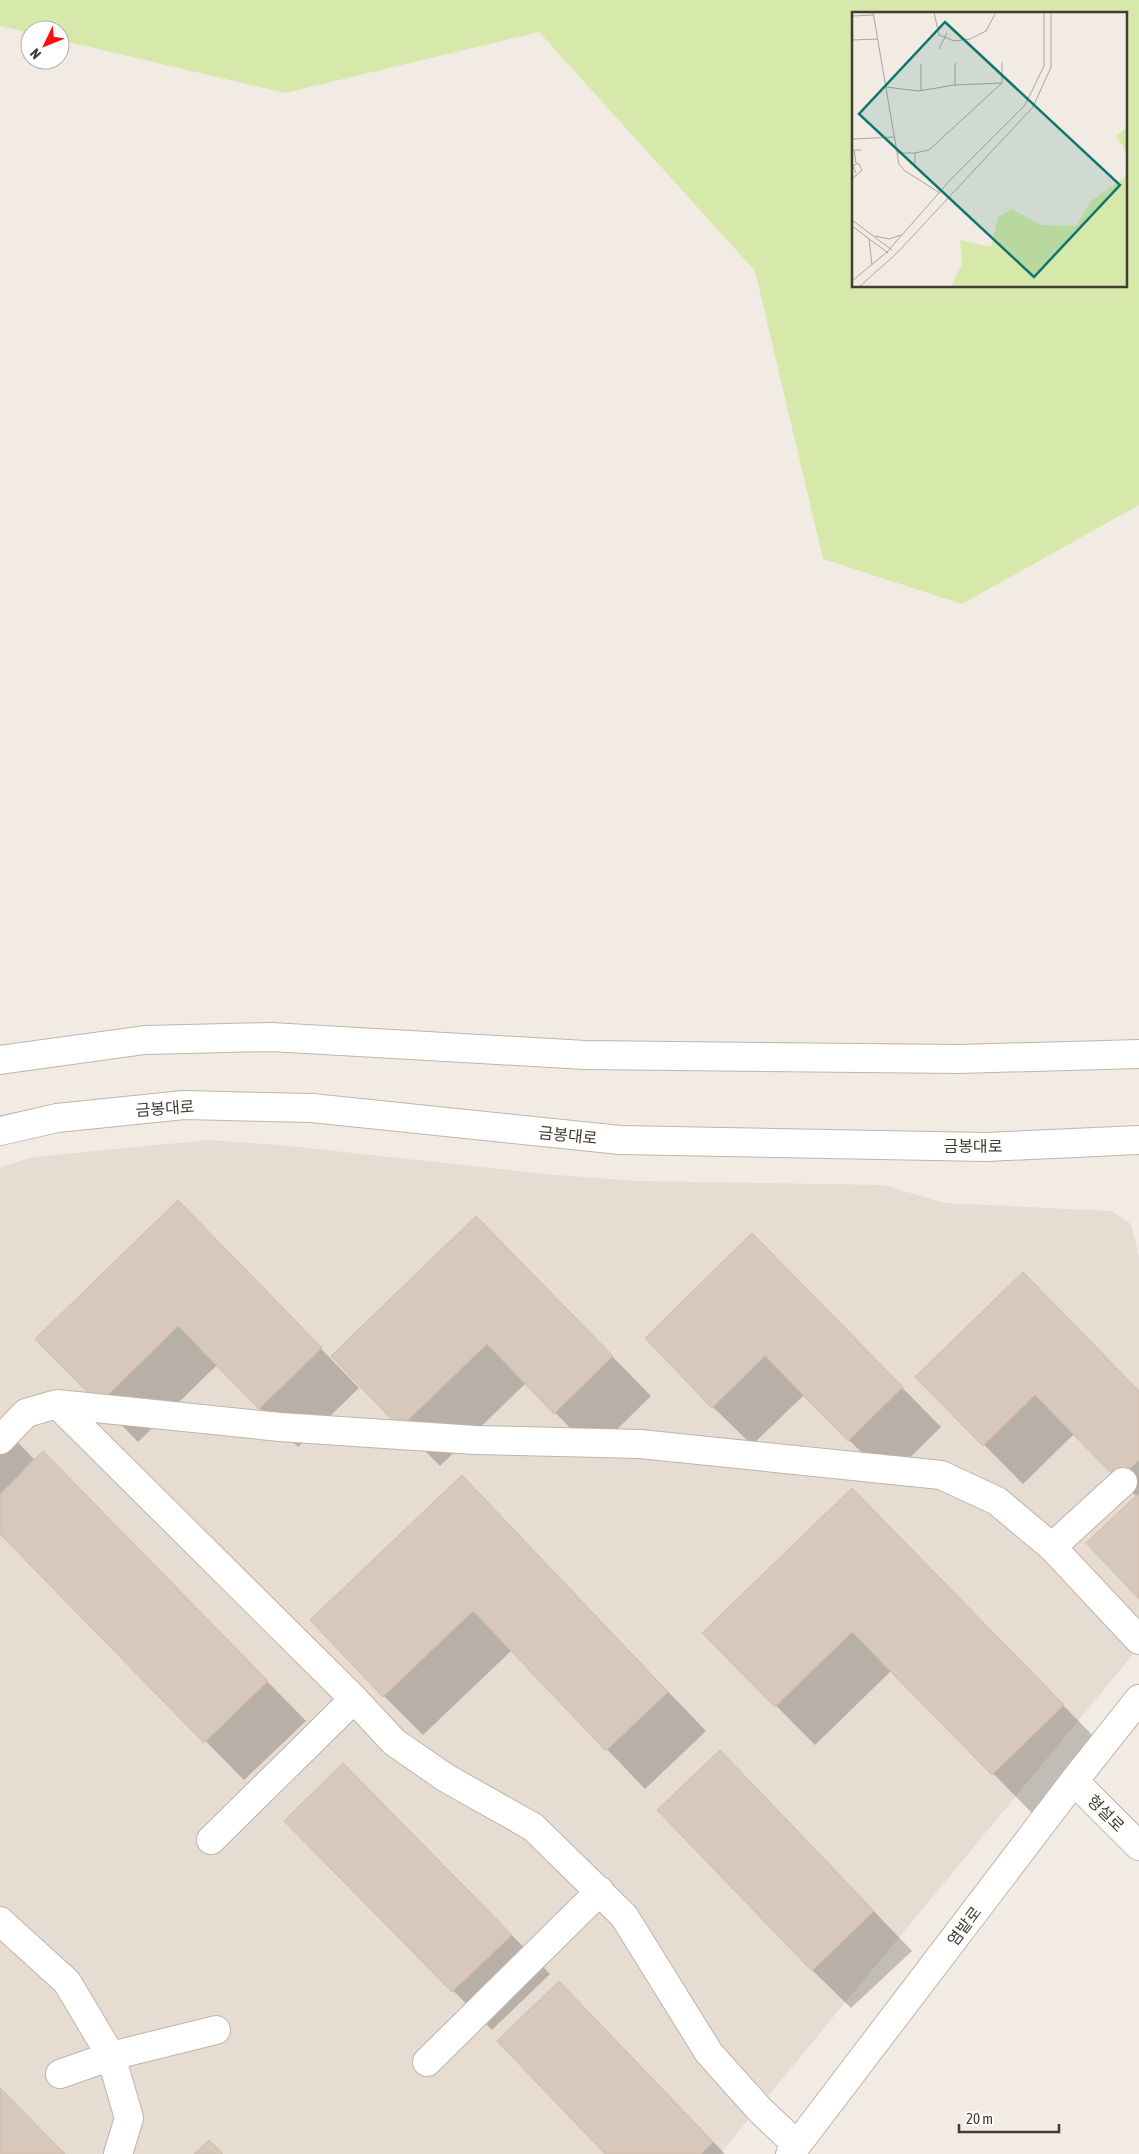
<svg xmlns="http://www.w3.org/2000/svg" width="1139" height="2154" viewBox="0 0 1139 2154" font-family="'Asap Condensed','Noto Sans KR',sans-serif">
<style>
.residential{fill:#e6dcd1}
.green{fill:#d7e9aa;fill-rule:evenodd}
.shadow{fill:#0003}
.building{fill:#d7c8bb;stroke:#cfbbab}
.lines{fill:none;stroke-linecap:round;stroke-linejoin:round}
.minor-casing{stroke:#c1b4a9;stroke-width:30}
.minor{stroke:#fff;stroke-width:28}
.labels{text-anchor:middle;stroke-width:4;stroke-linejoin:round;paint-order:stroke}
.street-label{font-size:16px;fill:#443b33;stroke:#fff}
.inset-road{fill:none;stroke:#aca59d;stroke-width:1}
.view{fill:#0f766e;fill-opacity:0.15;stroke:#0f766e;stroke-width:2.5}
.inset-edge{fill:none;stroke:#443b33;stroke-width:2.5}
</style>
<rect width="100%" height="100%" fill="#f2ebe3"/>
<path class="residential" d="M209 1140 280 1145 545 1174 635 1181 884 1185 944 1203 1112 1211 1131 1224 1139 1256V1647L720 2154H0V1167L34 1157Z"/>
<path class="green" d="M0 0H1139V505L962 604 823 559 755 271 539 32 285 93 60 40V30H30V33L0 26ZM853 14H1125V286H853Z"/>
<path class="shadow" d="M476 1217 651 1396 594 1452 526 1383 440 1466 401 1427Z
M217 1241 359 1388 298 1447 217 1365 138 1442 100 1403Z
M790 1274 941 1427 888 1479 804 1395 752 1445 713 1407Z
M917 1377 1139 1392V1597L1137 1497 1075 1433 1023 1484Z
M0 1424 34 1459 23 1470 25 1471 82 1492 306 1721 244 1780 0 1532Z
M462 1477 706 1731 645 1789 512 1650 423 1735 384 1696Z
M890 1528 1102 1745 1032 1813 892 1670 815 1745 704 1633Z
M758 1790 912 1951 851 2008 812 1970Z
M382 1803 550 1974 492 2030 286 1821Z
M598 2022 725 2154H607Z"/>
<path class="building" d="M178 1200 322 1348 259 1409 178 1326 99 1404 35 1339Z
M476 1216 613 1356 554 1414 487 1344 400 1428 331 1356Z
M752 1233 903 1387 848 1441 765 1356 712 1408 645 1338Z
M1023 1272 1139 1391V1460L1118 1480 1035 1395 983 1446 915 1377Z
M43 1451 268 1681 204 1743 0 1534V1494Z
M462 1475 668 1692 606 1751 473 1611 383 1697 310 1620Z
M852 1488 1064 1705 992 1775 852 1632 775 1707 702 1633Z
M1138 1494 1139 1495V1599L1086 1543Z
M720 1750 874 1911 812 1971 657 1810Z
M343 1763 512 1935 452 1992 284 1821Z
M559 1981 713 2142 701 2154H605L497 2041Z
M0 2088 65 2154H0Z
M209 2140 223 2154H194Z"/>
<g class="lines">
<defs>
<path id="minor" d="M0 1060 145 1040 271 1037 585 1055 959 1059 1139 1054
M0 1131 57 1118 184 1105 312 1108 620 1140 986 1147 1139 1140
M57 1404 354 1699 211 1840
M0 1440 26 1413 57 1404 280 1427 475 1440 640 1444 941 1475 997 1501 1052 1547
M1123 1482 1052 1547 1139 1640
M354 1699 394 1742 446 1778 533 1827 624 1916 709 2053 760 2110 797 2145
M1074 1781 1139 1846
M0 1921 67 1982 111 2056 129 2118 118 2154
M427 2062 600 1891
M60 2074 111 2056 216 2030
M790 2154 1074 1781 1139 1699"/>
</defs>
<use href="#minor" class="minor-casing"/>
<use href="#minor" class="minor"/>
</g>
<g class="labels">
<g class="street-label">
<text transform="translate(165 1108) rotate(-4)" y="6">금봉대로</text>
<text transform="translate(568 1135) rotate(6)" y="6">금봉대로</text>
<text x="973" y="1152">금봉대로</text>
<text transform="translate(1106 1813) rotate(45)" y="6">형설로</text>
<text transform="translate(964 1926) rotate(-53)" y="6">염밭로</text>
</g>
</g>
<g transform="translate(852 12)">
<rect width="275" height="275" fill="#f2ebe3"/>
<path d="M275 115V141L264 124ZM275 159V275H99L110 252 108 228 139 235 146 205 160 197 189 213 224 214 239 189 272 166Z" fill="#d7e9aa"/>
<path class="inset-road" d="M21 0 47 152 53 159 88 181M82 0 87 23 102 29 118 27 134 19 144 0M0 4 22 3M0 28 26 27M87 37 95 21M103 51V73L149 71M69 52V79M34 75 66 79 103 73M0 127 43 125M45 141H63V152M63 141 77 138 150 71V50M4 151 2 138H9M0 167 10 158 6 151 1 154 4 161M0 208 40 238M0 214 36 241M23 224 37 227 49 223M17 227 20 253M0 269 35 240 100 166 173 93 192 54V0M7 275 44 242 181 95 199 55V0"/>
<path class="view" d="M93 10 268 173 182 265 7 102Z"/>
<rect width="275" height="275" class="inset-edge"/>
</g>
<g transform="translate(45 45) rotate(227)"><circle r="24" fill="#ffffff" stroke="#b4b1ad"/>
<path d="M0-4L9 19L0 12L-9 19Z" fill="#ff0e11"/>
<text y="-8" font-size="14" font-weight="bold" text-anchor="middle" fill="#443b33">N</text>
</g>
<path d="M959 2124v8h100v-8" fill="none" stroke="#443b33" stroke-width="2.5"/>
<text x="966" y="2124" font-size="15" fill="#443b33" stroke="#ffffff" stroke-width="4" paint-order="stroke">20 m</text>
</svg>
